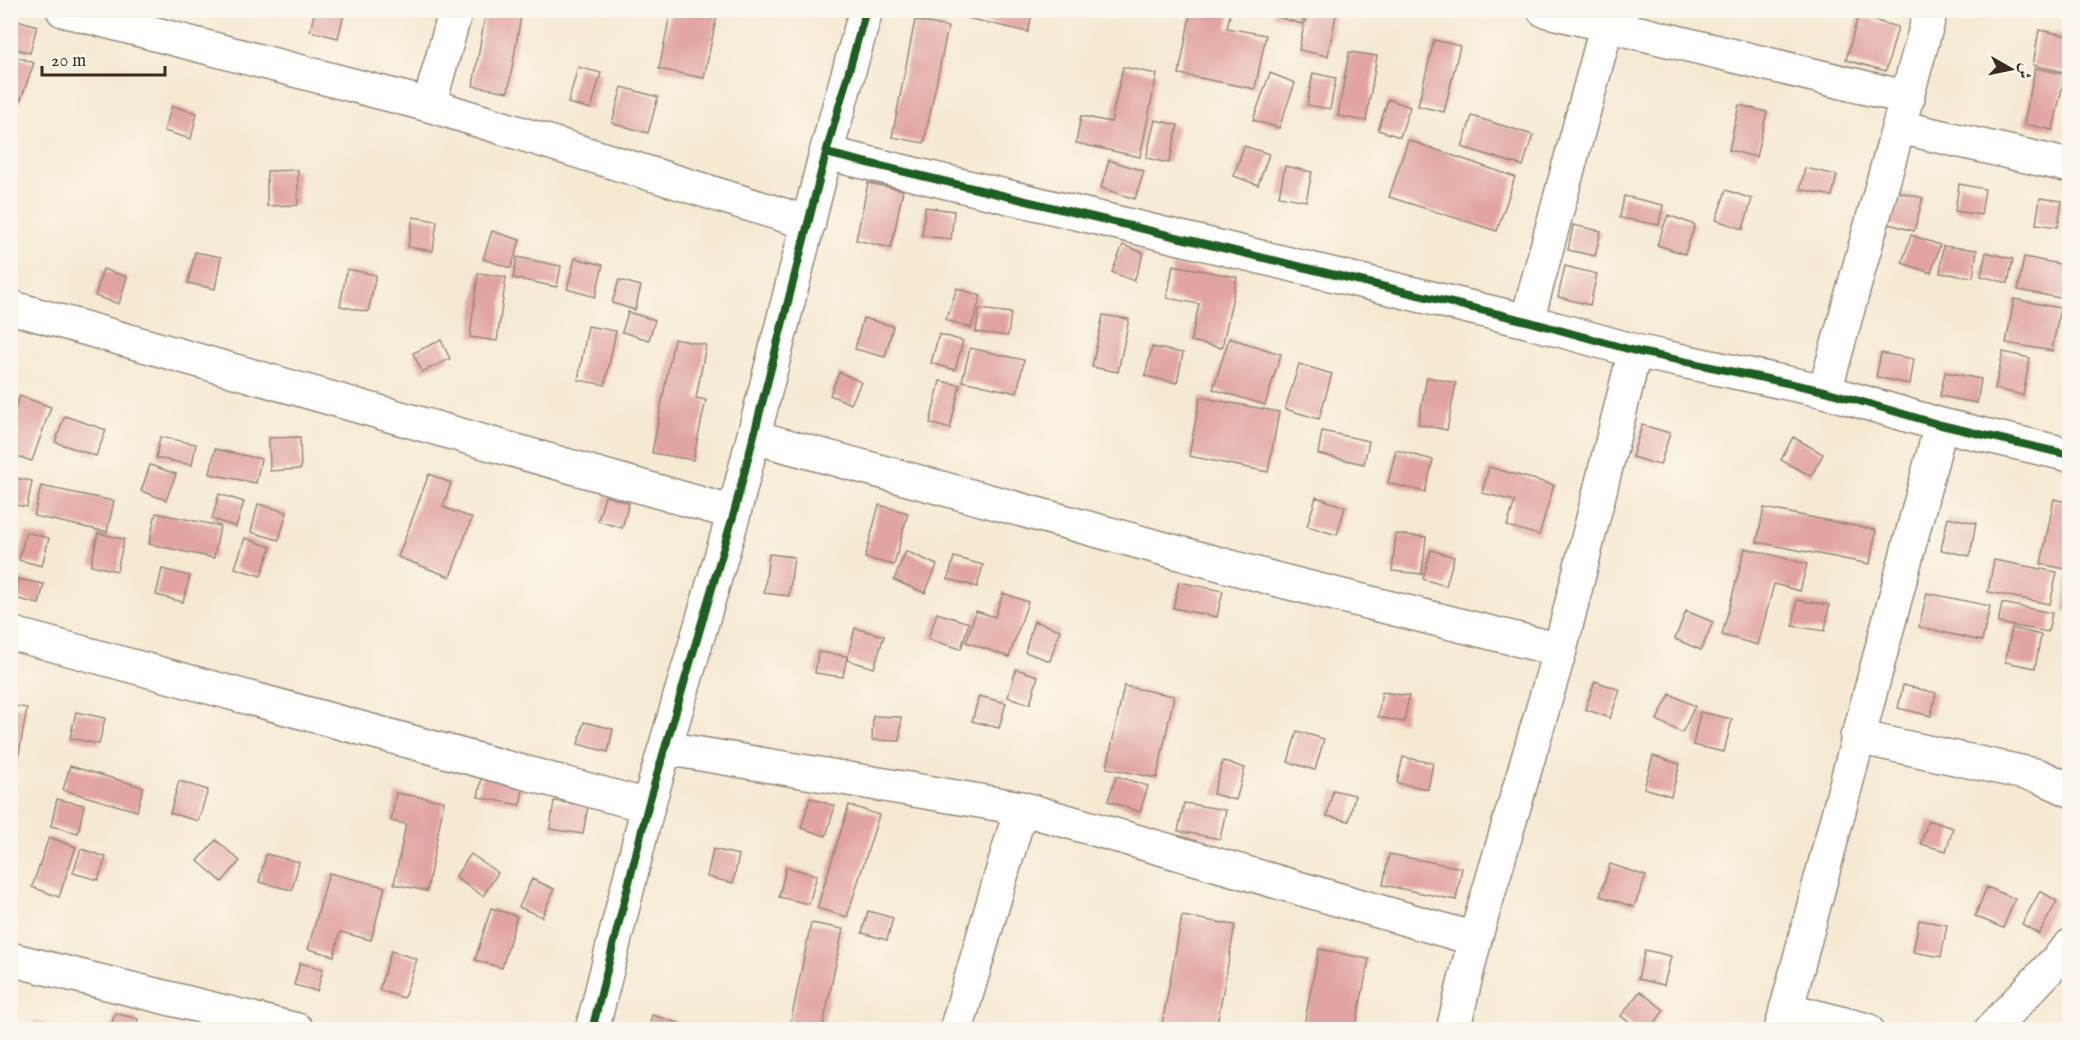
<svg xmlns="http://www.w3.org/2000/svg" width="2080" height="1040" viewBox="0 0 2080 1040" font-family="'IM FELL English',Amiri,serif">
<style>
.building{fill:#e1a4a2}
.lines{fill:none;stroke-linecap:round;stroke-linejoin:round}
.minor-casing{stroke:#988a78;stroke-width:36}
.minor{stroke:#fff;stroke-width:33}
.cycleway-casing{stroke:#fbf7ec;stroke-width:11}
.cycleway{stroke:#1b5e20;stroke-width:8}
</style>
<rect width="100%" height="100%" fill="#fbf7ec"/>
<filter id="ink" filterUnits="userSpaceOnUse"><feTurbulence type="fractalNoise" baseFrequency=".0167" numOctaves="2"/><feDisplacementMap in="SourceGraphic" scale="12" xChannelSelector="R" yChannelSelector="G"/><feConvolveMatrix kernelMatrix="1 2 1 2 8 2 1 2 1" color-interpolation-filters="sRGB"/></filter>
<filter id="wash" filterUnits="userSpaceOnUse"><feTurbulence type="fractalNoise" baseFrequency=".008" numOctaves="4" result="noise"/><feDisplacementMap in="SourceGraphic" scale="24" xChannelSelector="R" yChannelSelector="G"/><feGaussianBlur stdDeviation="1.35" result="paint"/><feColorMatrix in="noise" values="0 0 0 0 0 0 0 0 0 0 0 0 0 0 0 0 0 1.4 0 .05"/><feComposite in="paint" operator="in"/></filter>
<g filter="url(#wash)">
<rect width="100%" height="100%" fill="#f5e9d2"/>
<g id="blocks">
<path class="building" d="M315 10H345L338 38 310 31Z
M486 10H522L508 92 473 86Z
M671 10H718L704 78 659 69Z
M932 10H1033L1028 32Z
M1191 10H1231L1227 28 1266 35 1255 89 1179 74Z
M1275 10H1305L1302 24 1273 16Z
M1307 10H1337L1328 56 1299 50Z
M1858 16 1898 27 1886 71 1846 60Z
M14 19 37 26 30 53 10 47Z
M915 20 948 27 924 143 892 137Z
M2039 30 2070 36 2064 72 2033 65Z
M1434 40 1460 46 1444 112 1418 106Z
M1349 52 1377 56 1366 121 1338 116Z
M15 56 34 63 20 102 10 99V67Z
M578 67 601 73 591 109 568 103Z
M1123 67 1157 74 1140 157 1076 143 1081 116 1111 122Z
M2035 68 2065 74 2053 130 2024 124Z
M1270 73 1295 83 1279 128 1253 120Z
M1313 73 1336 78 1330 109 1307 105Z
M622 87 658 97 648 133 612 123Z
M1388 99 1410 107 1400 137 1378 130Z
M1739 105 1767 112 1756 157 1729 150Z
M172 106 197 113 191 139 164 131Z
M1472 116 1533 135 1523 166 1462 147Z
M1155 120 1178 125 1169 163 1146 158Z
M1408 140 1515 177 1497 231 1389 197Z
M1244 146 1269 154 1258 185 1234 176Z
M1109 160 1144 171 1135 199 1101 188Z
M1285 166 1312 172 1306 201 1279 196Z
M1805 168 1837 175 1832 196 1800 189Z
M298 170V205L267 206V171Z
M868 183 903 190 891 248 856 240Z
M1959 184 1985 189 1981 215 1955 211Z
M1726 190 1752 199 1743 229 1716 220Z
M1896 191 1923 198 1914 231 1886 223Z
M1624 196 1663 205 1659 225 1620 218Z
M2040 198 2062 201 2058 227 2036 224Z
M925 207 954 211 951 239 922 236Z
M1668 215 1695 225 1685 254 1657 245Z
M413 217 437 221 433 251 408 247Z
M1573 225 1601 231 1595 256 1568 250Z
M492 231 520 240 511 268 483 259Z
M1911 235 1940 245 1931 273 1902 263Z
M1123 245 1144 253 1134 281 1112 272Z
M1943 246 1977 250 1973 277 1940 273Z
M195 252 221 257 215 289 188 283Z
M1986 252 2013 259 2008 283 1981 276Z
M517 257 561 266 557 287 513 278Z
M2024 257 2070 266V300L2018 290Z
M575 258 603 265 595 297 567 289Z
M1173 265 1237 277 1222 348 1191 341 1199 304 1167 298Z
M1565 266 1597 274 1590 305 1558 297Z
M103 269 127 277 119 304 95 296Z
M347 269 376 275 368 312 340 306Z
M478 273 506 277 497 341 470 337Z
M619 280 641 286 635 310 612 303Z
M957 288 981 296 971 328 946 320Z
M2014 299 2060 308 2052 351 2006 343Z
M979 309 1011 313 1008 336 976 332Z
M628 312 655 320 649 340 622 332Z
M1103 315 1129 319 1118 372 1092 367Z
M863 318 893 326 885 357 855 349Z
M588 326 616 331 605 385 578 380Z
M939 334 963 341 955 370 931 363Z
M1229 338 1281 354 1265 405 1213 389Z
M674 339 706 345 696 398 706 400 693 460 652 453Z
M441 340 450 359 422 372 413 353Z
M1152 347 1183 353 1177 383 1145 376Z
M970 348 1024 360 1017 393 962 381Z
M2003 352 2030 358 2023 395 1995 389Z
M1881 353 1914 359 1910 384 1876 377Z
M1299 364 1332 374 1319 419 1285 409Z
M839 372 861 382 851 404 830 395Z
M1945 372 1981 379 1977 403 1940 396Z
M1427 377 1456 383 1447 430 1418 424Z
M940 381 960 385 950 429 930 423Z
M20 396 51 407 32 461 10 454V422Z
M1200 397 1279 412 1268 472 1189 456Z
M65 416 106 430 96 456 55 442Z
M1642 425 1670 433 1660 465 1632 457Z
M1322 431 1369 441 1364 464 1318 454Z
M160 437 196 444 192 465 156 458Z
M300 437 301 469 270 471 269 438Z
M1793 437 1823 454 1811 476 1781 460Z
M215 449 261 459 256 483 210 474Z
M1396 450 1433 460 1425 492 1388 483Z
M150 465 176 474 166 500 141 491Z
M1489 467 1554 485 1539 535 1507 526 1515 501 1482 493Z
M429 474 451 483 443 507 472 518 450 577 398 557Z
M10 477 32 481 27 507 10 504Z
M41 486 114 501 107 532 34 516Z
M219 494 244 502 236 527 212 519Z
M605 496 629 503 622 528 598 521Z
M1316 497 1345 507 1337 535 1307 526Z
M2054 499 2070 503V570L2041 564Z
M258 504 287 512 279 540 251 532Z
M879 505 908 513 894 565 865 558Z
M1764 508 1876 530 1870 564 1757 542Z
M156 513 220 526 214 558 149 544Z
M1948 517 1976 523 1970 556 1941 550Z
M26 532 49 538 42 566 19 560Z
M98 533 124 539 117 571 91 565Z
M1396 534 1426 537 1422 574 1392 571Z
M245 538 271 547 261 576 235 568Z
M1745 548 1807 564 1800 591 1774 584 1758 645 1722 635Z
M1431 550 1454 557 1446 586 1423 579Z
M906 551 937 565 925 593 894 580Z
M769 554 794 557 789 596 764 593Z
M954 557 983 565 977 587 948 579Z
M1994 560 2057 572 2050 604 1988 592Z
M162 569 190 576 183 602 156 595Z
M2067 575 2070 576V612L2063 611Z
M18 579 44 584 39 604 14 598Z
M1179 582 1223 591 1217 617 1173 608Z
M1003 593 1028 602 1009 657 966 642 976 611 995 617Z
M1927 593 1990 606 1982 641 1919 627Z
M1797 600 1829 605 1825 631 1793 626Z
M2002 603 2052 613 2048 632 1998 623Z
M1686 611 1713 622 1701 650 1675 639Z
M937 613 969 623 961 649 928 639Z
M1034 621 1060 630 1050 661 1025 652Z
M855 628 884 636 874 668 847 660Z
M2012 628 2041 635 2035 668 2005 662Z
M818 652 847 656 843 677 815 673Z
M1016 669 1038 676 1030 704 1008 697Z
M1595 681 1620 690 1610 718 1585 709Z
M1903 685 1936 693 1931 716 1898 708Z
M1124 686 1174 696 1157 778 1107 768Z
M1382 692 1409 696 1404 722 1378 717Z
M1670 694 1695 706 1682 733 1657 720Z
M979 696 1006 703 999 728 972 721Z
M10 705 27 708 16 771 10 770Z
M76 712 105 718 99 744 70 738Z
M1700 712 1732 719 1724 752 1693 745Z
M873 716 901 717 900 741 872 740Z
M584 722 613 729 608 752 578 744Z
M1297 731 1324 739 1315 770 1288 762Z
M1653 756 1680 764 1671 796 1644 788Z
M1403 757 1433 763 1428 789 1397 783Z
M1223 761 1245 768 1236 800 1213 794Z
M70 766 143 787 137 811 63 790Z
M483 771 525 780 520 805 478 797Z
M1116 776 1148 786 1140 812 1108 801Z
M179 781 208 790 198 821 170 813Z
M1333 790 1355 795 1349 821 1327 816Z
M396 793 444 801 427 891 394 884 406 824 391 821Z
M810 798 835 806 826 836 801 828Z
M57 799 84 805 78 833 51 826Z
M554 801 588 806 583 834 550 829Z
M1184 803 1226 810 1220 839 1178 831Z
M849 805 879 815 847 917 817 908Z
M1928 820 1953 828 1946 851 1921 844Z
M49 837 76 847 59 897 32 887Z
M216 840 240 861 222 882 198 861Z
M81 849 106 857 98 880 73 873Z
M713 849 739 855 733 883 707 877Z
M266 854 299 862 292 890 259 882Z
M471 854 498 873 483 896 455 877Z
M1389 854 1462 868 1456 900 1383 885Z
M1610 864 1646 876 1634 907 1600 896Z
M786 867 817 875 809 904 779 897Z
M329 873 385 887 371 940 340 932 334 956 308 949Z
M532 879 554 889 542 917 519 907Z
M1987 887 2015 899 2003 928 1975 916Z
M2040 891 2057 901 2039 934 2022 924Z
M491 908 517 916 502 968 475 960Z
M868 911 893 918 887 940 862 933Z
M1182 916 1235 925 1216 1030H1161Z
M1919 920 1947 925 1941 957 1913 952Z
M811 923 843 929 822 1030H789Z
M1319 949 1369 959 1355 1030H1303Z
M1645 950 1671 956 1664 985 1638 979Z
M391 951 417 959 404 998 379 990Z
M300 963 323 969 317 991 294 985Z
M1640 991 1664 1010 1650 1030H1639L1621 1016Z
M115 1013 138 1019 136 1030H110Z
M652 1015 679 1023 677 1030H648Z
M35 1020 61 1029V1030H32Z"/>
</g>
</g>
<g filter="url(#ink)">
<use href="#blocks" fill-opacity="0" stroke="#988a78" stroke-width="1.5"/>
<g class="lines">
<defs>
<path id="minor" d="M63 10 429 105 809 223
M1544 10 1908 98
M429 105 456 10
M1899 127 2070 166
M826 153 1527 321 1635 351 1825 391 1941 425 2070 455
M10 307 734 513
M1527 321 1611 10
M1825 391 1931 10
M754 437 1286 582 1560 650
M10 633 648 806
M1857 737 2039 776 2070 790
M665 748 1021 808 1475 939
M10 959 297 1030
M1786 1009 1867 1030
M592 1030 648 806 734 513 826 153 866 10
M956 1030 1021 808
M1453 1030 1475 939 1560 650 1635 351
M1781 1030 1941 425
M1991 1030 2070 946"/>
</defs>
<use href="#minor" class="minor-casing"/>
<use href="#minor" class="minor"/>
<defs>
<path id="cycleway" d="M826 153 1527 321 1635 351 1825 391 1941 425 2070 455
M592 1030 648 806 734 513 826 153 866 10"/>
</defs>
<use href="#cycleway" class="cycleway-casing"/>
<use href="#cycleway" class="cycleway"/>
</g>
</g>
<rect width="2080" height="1040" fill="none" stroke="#fbf7ec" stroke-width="36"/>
<g transform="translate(2011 69) rotate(99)" stroke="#fbf7ec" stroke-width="4.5" paint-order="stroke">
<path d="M0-4.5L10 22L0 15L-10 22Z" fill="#3b2a1e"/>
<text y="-9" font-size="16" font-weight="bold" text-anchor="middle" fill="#3b2a1e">ش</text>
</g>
<path d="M42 66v9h123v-9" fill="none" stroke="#3b2a1e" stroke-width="3"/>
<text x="51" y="66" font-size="18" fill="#3b2a1e" stroke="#fbf7ec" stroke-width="4.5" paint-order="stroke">20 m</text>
</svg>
